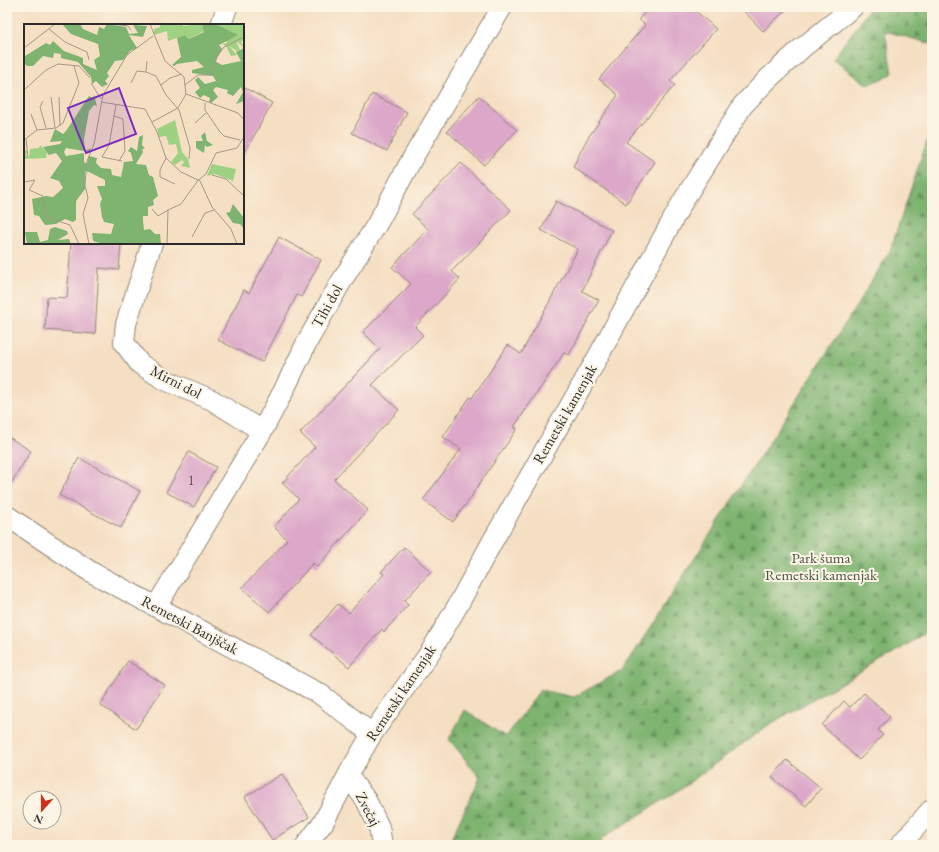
<svg xmlns="http://www.w3.org/2000/svg" width="939" height="852" viewBox="0 0 939 852" font-family="'EB Garamond',serif">
<style>
.forest{fill:url(#forest-firs);stroke:#546f4e}
.building{fill:#dca7c9}
.lines{fill:none;stroke-linecap:round;stroke-linejoin:round}
.street-casing{stroke:#908577;stroke-width:22}
.street{stroke:#fff;stroke-width:20}
.labels{text-anchor:middle;stroke-width:4;stroke-linejoin:round;paint-order:stroke}
.number-label{font-size:13px;fill:#574a52}
.street-label{font-size:15px;fill:#2b2b2b;stroke:#fcf5e5}
.park-label{font-size:15px;fill:#485441;stroke:#fcf5e5}
.inset-road{fill:none;stroke:#a49786;stroke-width:1}
.view{fill:#7b2cbf;fill-opacity:0.15;stroke:#7b2cbf;stroke-width:2}
.inset-edge{fill:none;stroke:#2b2b2b;stroke-width:2}
</style>
<defs>
<pattern id="forest-firs" width="22" height="20" patternUnits="userSpaceOnUse"><rect width="22" height="20" fill="#7eb370"/><path d="M5 1l3.5 6h-7zM16 11l3.5 6h-7z" fill="#67925c"/></pattern>
</defs>
<rect width="100%" height="100%" fill="#fcf5e5"/>
<filter id="ink" filterUnits="userSpaceOnUse"><feTurbulence type="fractalNoise" baseFrequency=".025" numOctaves="2"/><feDisplacementMap in="SourceGraphic" scale="8" xChannelSelector="R" yChannelSelector="G"/><feConvolveMatrix kernelMatrix="1 2 1 2 8 2 1 2 1" color-interpolation-filters="sRGB"/></filter>
<filter id="wash" filterUnits="userSpaceOnUse"><feTurbulence type="fractalNoise" baseFrequency=".012" numOctaves="4" result="noise"/><feDisplacementMap in="SourceGraphic" scale="16" xChannelSelector="R" yChannelSelector="G"/><feGaussianBlur stdDeviation="0.9" result="paint"/><feColorMatrix in="noise" values="0 0 0 0 0 0 0 0 0 0 0 0 0 0 0 0 0 1.4 0 .05"/><feComposite in="paint" operator="in"/></filter>
<g filter="url(#wash)">
<rect width="100%" height="100%" fill="#f5dfc3"/>
<path class="forest" d="M871 7H919L932 14V44L885 31 892 74 868 85 833 59Z
M932 126V628L899 650 770 724 676 792 603 838 598 845H578L573 841 570 845H448L480 778 449 739 465 710 506 737 540 690 574 697 623 670 849 318 890 251Z"/>
<g id="blocks">
<path class="building" d="M650 7H691L716 29 670 81 675 85 626 142 655 162 626 204 573 167 587 139 618 95 599 79 645 25 639 19Z
M740 7H789L763 31Z
M243 87 272 103 243 156Z
M372 94 407 112 387 151 352 133Z
M479 96 517 130 484 165 447 131Z
M461 163 511 210 452 271 460 279 415 327 423 335 372 385 399 410 334 479 368 510 317 567 313 563 269 612 242 588 287 540 274 527 299 499 282 483 315 447 300 433 380 349 363 332 411 284 392 267 428 229 412 214Z
M556 201 612 230 582 291 599 300 569 355 564 353 514 427 517 429 473 493H474L453 522 423 500 461 449 443 437 470 397 472 398 508 345 521 354 578 249 541 230Z
M279 237 321 260 301 297 297 295 262 362 218 340 244 290 249 293Z
M71 243H121L119 270 99 268 95 334 45 330 47 297 67 298Z
M7 436 31 451 7 490Z
M189 452 216 467 194 507 166 492Z
M79 458 140 491 121 528 59 495Z
M404 547 431 572 404 601 408 605 384 632 382 629 349 667 311 635 338 604 349 613 384 574 381 572Z
M128 661 165 685 136 729 100 705Z
M864 693 890 717 878 730 883 735 859 760 822 725 844 701 850 707Z
M787 760 821 788 806 806 772 777Z
M282 774 309 817 272 840 245 797Z"/>
</g>
</g>
<g filter="url(#ink)">
<use href="#blocks" fill-opacity="0" stroke="#908577" stroke-width="1"/>
<g class="lines">
<defs>
<path id="street" d="M221 25 227 7
M152 243 126 324 124 343 140 364 165 380 212 400 262 431
M7 516 91 572 320 694 372 734
M156 607 262 431 283 392 307 342 341 282 377 224 412 159 502 7
M348 776 366 800 379 827 382 845
M306 845 323 823 352 768 372 734 431 651 458 605 491 544 594 364 683 201 743 105 769 78 802 48 853 7
M900 845 932 809"/>
</defs>
<use href="#street" class="street-casing"/>
<use href="#street" class="street"/>
</g>
</g>
<g class="labels">
<g class="number-label">
<text x="191" y="485">1</text>
</g>
<g class="street-label">
<text transform="translate(327 306) rotate(-61)" y="5">Tihi dol</text>
<text transform="translate(176 382) rotate(27)" y="5">Mirni dol</text>
<text transform="translate(565 414) rotate(-60)" y="5">Remetski kamenjak</text>
<text transform="translate(190 625) rotate(28)" y="5">Remetski Banjščak</text>
<text transform="translate(401 693) rotate(-56)" y="5">Remetski kamenjak</text>
<text transform="translate(368 809) rotate(62)" y="5">Zvečaj</text>
</g>
<g class="park-label">
<text x="821" y="563">Park šuma<tspan x="821" dy="17">Remetski kamenjak</tspan></text>
</g>
</g>
<g transform="translate(24 24)">
<rect width="220" height="220" fill="#f5dfc3"/>
<path d="M136 0H159V2L178 0 180 7 165 15 161 11 144 17 143 7 130 11V5L136 3ZM188 0H220V17H217L220 24 212 17 216 26 213 27 205 22 213 31 207 32 202 22 198 20 203 19 193 1ZM16 121 23 128 22 134 0 135V126L4 127 2 131 5 134 6 125 15 124Z" fill="#9ed182"/>
<path d="M38 0H56L59 5 73 11 75 3 80 5 83 0 102 3 105 10 114 9 109 1 123 2 119 13 105 11 113 24 106 27 99 36 91 37 83 49 85 52 81 57 84 60 78 63 72 57 68 60 67 53 54 38 37 34V30L30 29 29 34 19 32 9 42H3L0 39V31L1 32 22 19 26 21 29 17 40 27 59 34V40L73 46 70 36 76 32 74 20 47 10ZM178 0 193 1 214 11 195 21 198 25 191 37 198 41 217 37 212 28 220 24V77L212 80 219 68 217 63 209 72 203 69 204 66 192 63 189 66 194 73 187 79 185 78 186 74 180 71 176 74 171 68 176 64 171 56 174 53 181 60 192 57 189 52 168 49V46L180 43 173 37 153 40 150 42 148 41 157 33 153 14 161 11 165 15 180 8ZM70 71 73 82 70 81 65 87 60 115 61 127 67 124 65 128 42 124 40 128 42 132 60 129V138L63 140 65 132 73 134 72 139 77 144 87 145 88 151 97 153 100 138 109 137 107 129 104 127 107 123 113 127 115 113 119 111 118 121 121 125H118L119 128 112 140 122 141 125 151 129 153 134 172 129 176 130 181 124 183V192H119V197L120 206 126 205 131 210H136L137 220H79L69 217 68 209 87 210 90 200 80 198 78 193 76 180 78 175 73 162H81V156L65 148 61 147V165L52 177V196L49 198 41 195 32 200 21 201 15 192 10 191 8 175 22 172 29 173 39 164 35 157 26 154 38 137 32 129 25 131 19 123 36 120 38 117 26 118 31 105 39 110 42 107 65 72 69 74ZM181 108 183 117 189 121 183 123 181 121 180 129 172 124V117H179L177 112ZM209 180 220 194V205L216 200 209 199 202 189 206 188ZM31 203 43 207 44 210 34 216 45 215 47 220H3L1 208H13L16 218 24 216 26 205Z" fill="#7eb370"/>
<path d="M188 140 212 145 209 157 191 150 183 152Z" fill="#9ed182"/>
<path d="M151 96 158 128 164 135 166 144 157 142 160 138 158 136 151 141 147 138 154 129 152 120 145 121 142 112 135 113 133 105Z" fill="#9ed182"/>
<path class="inset-road" d="M89 0 104 2 107 6M126 0 141 37 160 53 162 70 154 84 128 98M25 5 41 18 63 28 65 36M0 24 31 0M123 37 122 48 132 52 142 71 155 86 166 124 165 135M67 59 77 75M107 59 113 47 122 48M137 61 146 54 158 50M161 61 174 51H187L193 33 200 23 220 13M0 66 22 46 34 40 55 42 66 54M162 70 214 89 220 96M27 73 31 104M35 73 36 102M19 77 16 83 22 104M77 78 121 85 133 108 142 134 157 148 174 156M181 79V86L196 108 200 112 216 116M92 81 85 121 78 133 98 137M7 90 13 106M90 92 99 95 101 127 95 137M171 99 182 89M2 115 4 133M0 116 13 106 32 104 39 99 55 59 50 42M142 134 136 146V153L151 160M188 151 202 155 220 172M176 155 182 150 192 129 213 124 220 113M0 158 11 156 5 166 19 172 22 193 46 201 55 220M128 185 134 192 144 186M168 213 181 189 190 186M65 220 59 190 64 174 61 161 63 137 70 120 79 71 103 31 129 12M143 220 144 186 157 180 175 155 188 183 207 205 213 220"/>
<path class="view" d="M95 64 112 110 62 129 44 84Z"/>
<rect width="220" height="220" class="inset-edge"/>
</g>
<rect width="939" height="852" fill="none" stroke="#fcf5e5" stroke-width="24"/>
<g transform="translate(42 810) rotate(201)"><circle r="19" fill="#fcf5e5" stroke="#a8a49b"/>
<path d="M0-3L7 15L0 10L-7 15Z" fill="#c8321e"/>
<text y="-6" font-size="11" font-weight="bold" text-anchor="middle" fill="#2b2b2b">N</text>
</g>
</svg>
